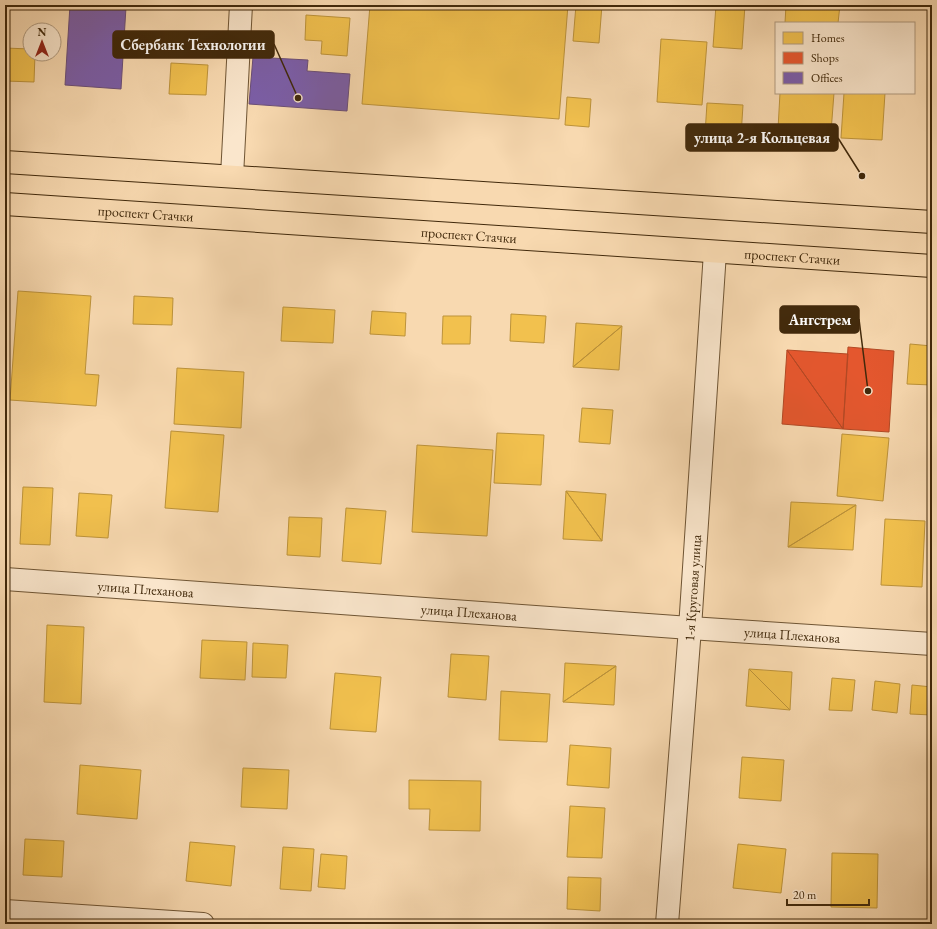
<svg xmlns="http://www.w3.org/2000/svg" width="937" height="929" viewBox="0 0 937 929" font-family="'EB Garamond',serif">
	<rect width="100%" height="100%" fill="#f8d9b0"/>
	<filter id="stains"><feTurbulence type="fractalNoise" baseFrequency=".005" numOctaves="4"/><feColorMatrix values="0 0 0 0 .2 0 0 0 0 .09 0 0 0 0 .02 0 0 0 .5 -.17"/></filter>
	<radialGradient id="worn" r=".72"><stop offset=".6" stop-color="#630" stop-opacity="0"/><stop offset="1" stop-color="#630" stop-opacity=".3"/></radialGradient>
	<path fill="#f2c14e" stroke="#bd933a" d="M370 5H568L559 119 362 104Z
		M576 5H602L599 43 573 41Z
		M716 5H745L742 49 713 47Z
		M786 5H840L838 23H785Z
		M306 15 350 18 347 56 321 54 322 41 305 40Z
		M661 39 707 42 702 105 657 102Z
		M5 48 30 49V54H35L34 82 5 81Z
		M171 63 208 65 206 95 169 94Z
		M780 93H834L831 132 778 129Z
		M844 93H885L882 140 841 138Z
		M567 97 591 99 589 127 565 125Z
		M707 103 743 105 741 136 705 134Z
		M5 288H7L6 325H5Z
		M18 291 91 296 85 374 99 375 96 406 10 400Z
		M134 296 173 298 172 325 133 324Z
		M283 307 335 310 333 343 281 341Z
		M372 311 406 313 405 336 370 334Z
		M511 314 546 316 544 343 510 341Z
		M443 316H471L470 344H442Z
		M576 323 622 326 573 367Z
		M622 326 619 370 573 367Z
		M910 344 932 346V385L907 384Z
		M177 368 244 372 241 428 174 424Z
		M582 408 613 410 610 444 579 442Z
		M171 431 224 435 218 512 165 508Z
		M497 433 544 435 541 485 494 483Z
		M842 434 889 438 883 501 837 496Z
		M417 445 493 450 487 536 412 532Z
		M23 487 53 488 50 545 20 544Z
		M566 491 606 494 602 541Z
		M566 491 602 541 563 539Z
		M79 493 112 495 108 538 76 536Z
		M791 502 856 505 788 547Z
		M856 505 853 550 788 547Z
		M346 508 386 511 381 564 342 561Z
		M289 517 322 518 320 557 287 555Z
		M885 519 925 521 922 587 881 585Z
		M47 625 84 627 81 704 44 702Z
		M202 640 247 642 245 680 200 678Z
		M253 643 288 645 286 678 252 677Z
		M451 654 489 656 486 700 448 697Z
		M565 663 616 666 563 702Z
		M616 666 614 705 563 702Z
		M749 669 790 710 746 706Z
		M749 669 792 672 790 710Z
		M335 673 381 677 376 732 330 729Z
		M832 678 855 680 852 711 829 710Z
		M875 681 900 684 897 713 872 710Z
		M912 685 932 687V715L910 714Z
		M501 691 550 694 547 742 499 740Z
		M570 745 611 748 609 788 567 785Z
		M742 757 784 760 781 801 739 798Z
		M80 765 141 770 137 819 77 814Z
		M243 768 289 770 287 809 241 807Z
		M409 780 481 781 480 831 429 830 430 809H409Z
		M570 806 605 808 602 858 567 857Z
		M25 839 64 841 62 877 23 875Z
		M190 842 235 846 231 886 186 881Z
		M738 844 786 849 781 893 733 888Z
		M283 847 314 849 311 891 280 889Z
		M832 853 878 854 877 908 831 907Z
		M321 854 347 856 345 889 318 887Z
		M568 877 601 878 600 911 567 909Z"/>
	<path fill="#e4572e" stroke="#b34924" d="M848 347 894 351 889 432 843 429Z
		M787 350 848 354 843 429Z
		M787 350 843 429 782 424Z"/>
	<path fill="#7b5ea7" stroke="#6a4e78" d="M70 5H121V6L126 7 121 89 65 85Z
		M253 57 308 60 307 71 350 74 347 111 249 104Z"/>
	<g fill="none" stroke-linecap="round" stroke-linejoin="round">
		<g stroke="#6f5534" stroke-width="24">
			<g id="street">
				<path d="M232 176 241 5"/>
				<path id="s1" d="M5 579 690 628 932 644"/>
				<path d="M5 911 203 924"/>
				<path id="s2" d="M667 924 690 628 715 252"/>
			</g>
		</g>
		<g stroke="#41290b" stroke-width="24">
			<g id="primary">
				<path d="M5 162 932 222"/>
				<path id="s3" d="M5 204 932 266"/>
			</g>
		</g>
		<use href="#street" stroke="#fae6cc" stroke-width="22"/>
		<use href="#primary" stroke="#f8d9b0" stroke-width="22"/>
	</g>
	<g text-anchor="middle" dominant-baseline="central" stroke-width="4" stroke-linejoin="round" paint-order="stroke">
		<g font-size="14" fill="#41290b" stroke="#fae6cc">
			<text stroke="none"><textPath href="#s3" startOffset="141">проспект Стачки</textPath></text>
			<text stroke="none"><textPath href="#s3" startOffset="465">проспект Стачки</textPath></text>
			<text stroke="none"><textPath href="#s3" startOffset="789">проспект Стачки</textPath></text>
			<text stroke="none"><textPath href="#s2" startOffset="337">1-я Круговая улица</textPath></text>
			<text stroke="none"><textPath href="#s1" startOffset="141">улица Плеханова</textPath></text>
			<text stroke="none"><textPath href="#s1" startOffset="465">улица Плеханова</textPath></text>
			<text stroke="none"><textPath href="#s1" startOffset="789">улица Плеханова</textPath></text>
		</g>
	</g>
	<path fill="none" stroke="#41290b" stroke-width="1.5" d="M298 98L274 44M862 176L838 138M868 391L859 319"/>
	<g fill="#41290b" stroke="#fae6cc" stroke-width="1.5">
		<circle cx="298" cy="98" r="4"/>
		<circle cx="862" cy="176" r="4"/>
		<circle cx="868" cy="391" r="4"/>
	</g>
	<g fill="#41290b" stroke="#41290b" stroke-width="1.5">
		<rect x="113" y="31" width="161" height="27" rx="4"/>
		<rect x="686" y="124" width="152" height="27" rx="4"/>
		<rect x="780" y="306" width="79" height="27" rx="4"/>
	</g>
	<g font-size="15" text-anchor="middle" font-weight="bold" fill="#fff">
		<text x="193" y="50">Сбербанк Технологии</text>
		<text x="762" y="143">улица 2-я Кольцевая</text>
		<text x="820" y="325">Ангстрем</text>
	</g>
	<rect width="937" height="929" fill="none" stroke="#f8d9b0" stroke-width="20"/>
	<rect x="6" y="6" width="925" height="917" fill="none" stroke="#41290b" stroke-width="2"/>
	<rect x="10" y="10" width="917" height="909" fill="none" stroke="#41290b"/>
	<rect x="775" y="22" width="140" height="72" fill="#fae6cc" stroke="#b09a7f"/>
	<rect x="783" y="32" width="20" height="12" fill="#f2c14e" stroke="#b09a7f"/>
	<text x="811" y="42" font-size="12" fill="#41290b">Homes</text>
	<rect x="783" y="52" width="20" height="12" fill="#e4572e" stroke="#b09a7f"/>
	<text x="811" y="62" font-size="12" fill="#41290b">Shops</text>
	<rect x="783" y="72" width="20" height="12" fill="#7b5ea7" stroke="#b09a7f"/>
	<text x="811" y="82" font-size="12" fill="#41290b">Offices</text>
	<g transform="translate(42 42)"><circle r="19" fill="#fae6cc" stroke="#b09a7f"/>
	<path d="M0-3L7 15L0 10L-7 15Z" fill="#8f2418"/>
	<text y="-6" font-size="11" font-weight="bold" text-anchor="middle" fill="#41290b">N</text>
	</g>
	<path d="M787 899v6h82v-6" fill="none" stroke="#41290b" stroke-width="2"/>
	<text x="793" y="899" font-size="12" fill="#41290b" stroke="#fae6cc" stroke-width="3" paint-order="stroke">20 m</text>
	<rect width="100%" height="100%" filter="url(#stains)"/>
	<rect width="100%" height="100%" fill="url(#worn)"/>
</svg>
